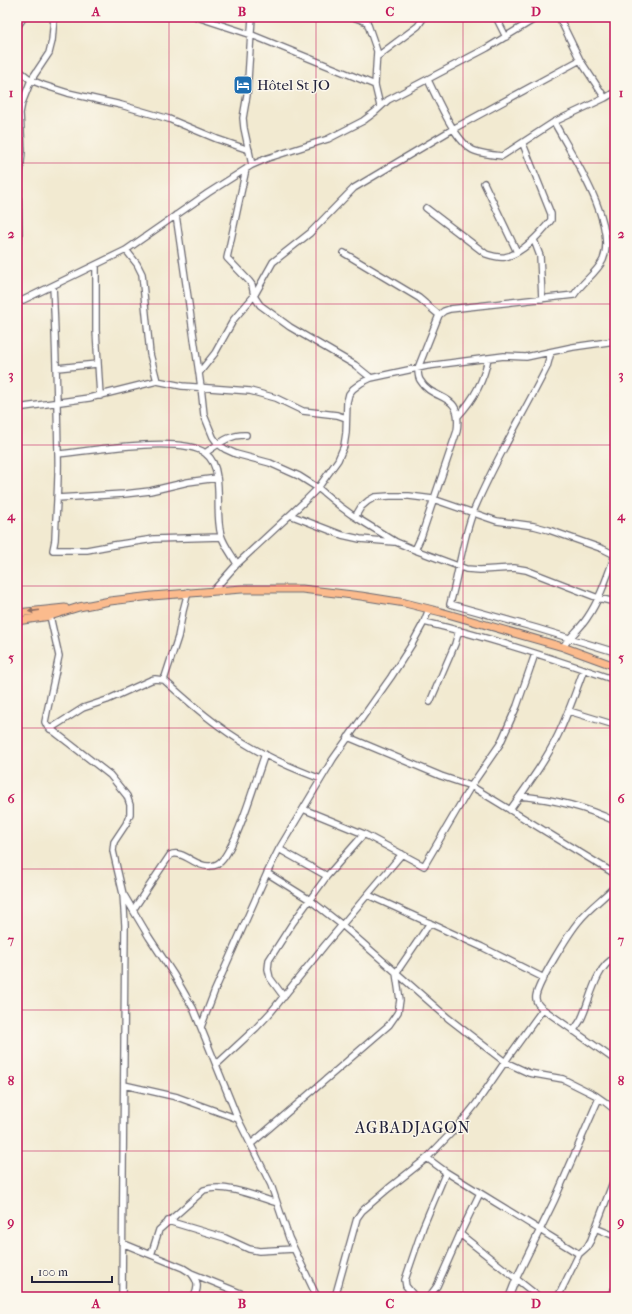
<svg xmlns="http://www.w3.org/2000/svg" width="632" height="1314" viewBox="0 0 632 1314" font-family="'IM FELL French Canon',serif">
	<rect width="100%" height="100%" fill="#fbf7ec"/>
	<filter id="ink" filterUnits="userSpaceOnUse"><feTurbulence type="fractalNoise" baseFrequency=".025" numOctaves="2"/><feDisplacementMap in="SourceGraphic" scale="8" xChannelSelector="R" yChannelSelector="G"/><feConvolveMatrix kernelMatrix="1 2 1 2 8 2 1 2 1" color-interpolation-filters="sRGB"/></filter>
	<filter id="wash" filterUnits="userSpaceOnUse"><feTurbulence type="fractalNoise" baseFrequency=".012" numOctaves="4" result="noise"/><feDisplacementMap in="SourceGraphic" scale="16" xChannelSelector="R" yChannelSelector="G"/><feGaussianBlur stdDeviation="0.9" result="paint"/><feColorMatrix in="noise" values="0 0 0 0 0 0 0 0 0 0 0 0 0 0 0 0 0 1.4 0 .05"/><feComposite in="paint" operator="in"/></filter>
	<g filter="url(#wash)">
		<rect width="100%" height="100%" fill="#f2ead1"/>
	</g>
	<g filter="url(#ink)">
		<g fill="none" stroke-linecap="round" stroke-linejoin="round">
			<g stroke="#6b6870" stroke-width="8">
				<path id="minor" d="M197 17 252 35 375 85
					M353 17 367 22
					M367 17V22L377 51 375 85 380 106
					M496 17 506 37
					M559 17 580 60 605 98
					M17 27 24 17
					M378 56 418 26 424 17
					M17 69 31 80 43 85 68 93 121 105 169 119 217 139 249 150
					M428 80C437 98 456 144 475 151 483 154 493 155 502 156L554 122 605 98 615 92
					M252 165 244 128 243 118 247 95 252 17
					M246 169 227 258 249 281 252 285 254 296 260 305 290 327 355 365 371 378
					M484 183 517 252
					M426 208 486 254C492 256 498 258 505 257 522 254 541 233 551 220V214L523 144
					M176 215 201 387 204 415 213 437 218 444 225 449 236 454 270 463 299 476 318 488 341 507 352 515 396 542 415 550 466 569 480 570 514 568 526 570 598 598 615 602
					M534 240 540 256 542 299
					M17 244 19 236 18 194 22 151 20 113 22 103 31 80 49 53 52 41 54 17
					M126 250 137 264 142 274 150 354 157 381
					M344 253 419 298 439 315
					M96 265V330L100 396
					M53 286C56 342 57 398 58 454 59 482 56 511 55 540L53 550H87L114 545 154 539 221 537
					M17 303 126 250 208 193 252 165 268 158 328 139 363 121 375 112 388 100 487 48 538 17
					M551 352 547 367C523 415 495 460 474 510 462 540 459 573 450 604L536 628 615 652
					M57 368 97 364
					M199 373 215 353 234 319 254 296 273 262 310 233 354 188 453 129 580 60
					M17 408 89 398 157 381 182 386 250 391 276 398 303 411 337 415 346 418
					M458 416C474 399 484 381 488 358
					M205 453C219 444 229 434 246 435
					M58 454C90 451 181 435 205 453 213 459 216 468 217 477 220 496 216 516 221 535 224 545 232 555 237 564
					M57 498 124 494 150 491 188 482 217 478
					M290 515 342 535 360 539 394 542
					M355 517 361 507 368 501 375 497 390 496H409L433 499 497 521 534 526 549 530 603 549 615 555
					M415 550 421 537 457 431C463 390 433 403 420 380 418 377 418 372 418 368L439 315 444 311 450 309 574 295C582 282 596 274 603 260 618 224 572 155 554 122
					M213 591 237 564 305 501 318 488 338 460 344 446 346 433 347 402 349 394 353 389 361 383 371 378 427 366 504 356 526 357 573 347 615 341
					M50 616 59 656 47 712 45 722 47 726 110 775 127 796 130 805V814L126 824 114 842 113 851 123 894 125 925 122 1297
					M424 622 429 609
					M563 647C570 636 580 629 587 618 600 599 607 577 615 555
					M610 678 615 669
					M164 680 178 637 183 611 188 592
					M430 702 455 644 459 630
					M569 711 615 725
					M50 729 83 708 107 700 151 680 155 679 164 680C192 705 219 729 251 747 273 760 297 770 321 779
					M348 737 441 776 471 786 615 874
					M520 796C553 799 585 807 615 821
					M303 809 364 834 424 866 471 786 500 744 517 706 535 654
					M510 810C527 786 545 762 558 735 568 714 576 691 584 669
					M279 849 327 876
					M267 873 310 900 342 925 448 1018 505 1062 529 1073 563 1079 595 1095 605 1102 615 1110
					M615 886C604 898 589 908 579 921 569 933 538 983 536 996 535 1002 539 1006 543 1009L615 1060
					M124 895 149 937 174 975 193 1008 238 1119 271 1185 289 1238 317 1297
					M368 895 482 947 544 978
					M133 910 170 855C183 849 196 868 210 866 215 866 220 863 223 859 228 853 231 845 235 838 247 811 255 782 265 754
					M284 997 270 978 268 969 269 960 292 924 327 876 364 834
					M201 1027 215 990 267 873 279 849 333 759 391 677 412 644 424 622C489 637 552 658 615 680
					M573 1031C577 1026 581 1021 583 1015 590 999 597 965 615 958
					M216 1065 256 1028 271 1012 325 945 402 854
					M124 1085 177 1097 238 1119
					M251 1144 389 1025 398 1012 400 1000 396 973 430 923
					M427 1158 446 1172 480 1193 460 1234 437 1286 429 1297
					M480 1193 579 1254
					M168 1221 225 1238 249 1249 259 1251 294 1249
					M595 1228 615 1236
					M460 1234 539 1297
					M122 1243 183 1268 191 1273 250 1297
					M151 1255 159 1230 204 1190C225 1183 255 1196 277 1203
					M191 1273C198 1281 199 1287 194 1297
					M335 1297 357 1218 362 1211 389 1188 427 1158 460 1124 476 1104 509 1056 543 1009
					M415 1297 406 1286 405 1280 423 1227 446 1172
					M509 1297 516 1279 555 1199 599 1098
					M558 1297 579 1254 587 1247 591 1240 615 1177
					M608 1297 615 1289"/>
			</g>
			<g stroke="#6b6870" stroke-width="9">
				<path id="major" d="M17 613 65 608
					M17 621 50 616 79 607 110 601 152 596 242 589H302L361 596 405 603 441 612 563 647 615 666"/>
			</g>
			<use href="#minor" stroke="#fff" stroke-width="5.5"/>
			<use href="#major" stroke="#fbbb8d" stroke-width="7"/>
		</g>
		<defs><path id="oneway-solid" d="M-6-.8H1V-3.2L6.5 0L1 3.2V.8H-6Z"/></defs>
		<use fill="#8e6e64" href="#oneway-solid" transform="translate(34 611) rotate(173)"/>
	</g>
	<path fill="none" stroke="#c2185b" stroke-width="1" stroke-opacity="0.55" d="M169 17V1297M316 17V1297M463 17V1297M17 163H615M17 304H615M17 445H615M17 586H615M17 728H615M17 869H615M17 1010H615M17 1151H615"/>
	<defs>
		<g id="hotel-square" transform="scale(1)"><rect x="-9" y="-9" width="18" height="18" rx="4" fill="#1f6fb2" stroke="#fbf7ec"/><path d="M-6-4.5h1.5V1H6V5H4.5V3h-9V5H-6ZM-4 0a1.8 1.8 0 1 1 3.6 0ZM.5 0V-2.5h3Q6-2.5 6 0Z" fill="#fff"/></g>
	</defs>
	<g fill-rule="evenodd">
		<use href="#hotel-square" x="243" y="85"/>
	</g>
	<g text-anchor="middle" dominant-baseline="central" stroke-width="3" stroke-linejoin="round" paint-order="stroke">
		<g font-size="15" fill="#22223b" stroke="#fbf7ec" text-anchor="start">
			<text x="257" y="85">Hôtel St JO</text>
		</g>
		<g font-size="16" letter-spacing="1" fill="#22223b" stroke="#fbf7ec">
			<text x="413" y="1127">AGBADJAGON</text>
		</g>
	</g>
	<rect width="632" height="1314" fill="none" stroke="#fbf7ec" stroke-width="44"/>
	<path d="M32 1276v6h80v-6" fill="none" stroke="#22223b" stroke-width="2"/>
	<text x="38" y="1276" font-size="12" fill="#22223b" stroke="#fbf7ec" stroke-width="3" paint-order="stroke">100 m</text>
	<rect x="22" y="22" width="588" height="1270" fill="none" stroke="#c2185b" stroke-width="1.5"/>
	<g font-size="13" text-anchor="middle" font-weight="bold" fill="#c2185b">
		<text x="96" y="16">A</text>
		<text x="242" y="16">B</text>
		<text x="390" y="16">C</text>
		<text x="536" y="16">D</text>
		<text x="11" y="97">1</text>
		<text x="621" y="97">1</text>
		<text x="11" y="238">2</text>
		<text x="621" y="238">2</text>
		<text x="11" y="379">3</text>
		<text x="621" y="379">3</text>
		<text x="11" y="520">4</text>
		<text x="621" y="520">4</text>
		<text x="11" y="662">5</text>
		<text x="621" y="662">5</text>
		<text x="11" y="803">6</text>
		<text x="621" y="803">6</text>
		<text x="11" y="944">7</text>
		<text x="621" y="944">7</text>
		<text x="11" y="1085">8</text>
		<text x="621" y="1085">8</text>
		<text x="11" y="1226">9</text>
		<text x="621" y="1226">9</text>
		<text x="96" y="1308">A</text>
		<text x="242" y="1308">B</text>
		<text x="390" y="1308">C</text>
		<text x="536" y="1308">D</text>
	</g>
</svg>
